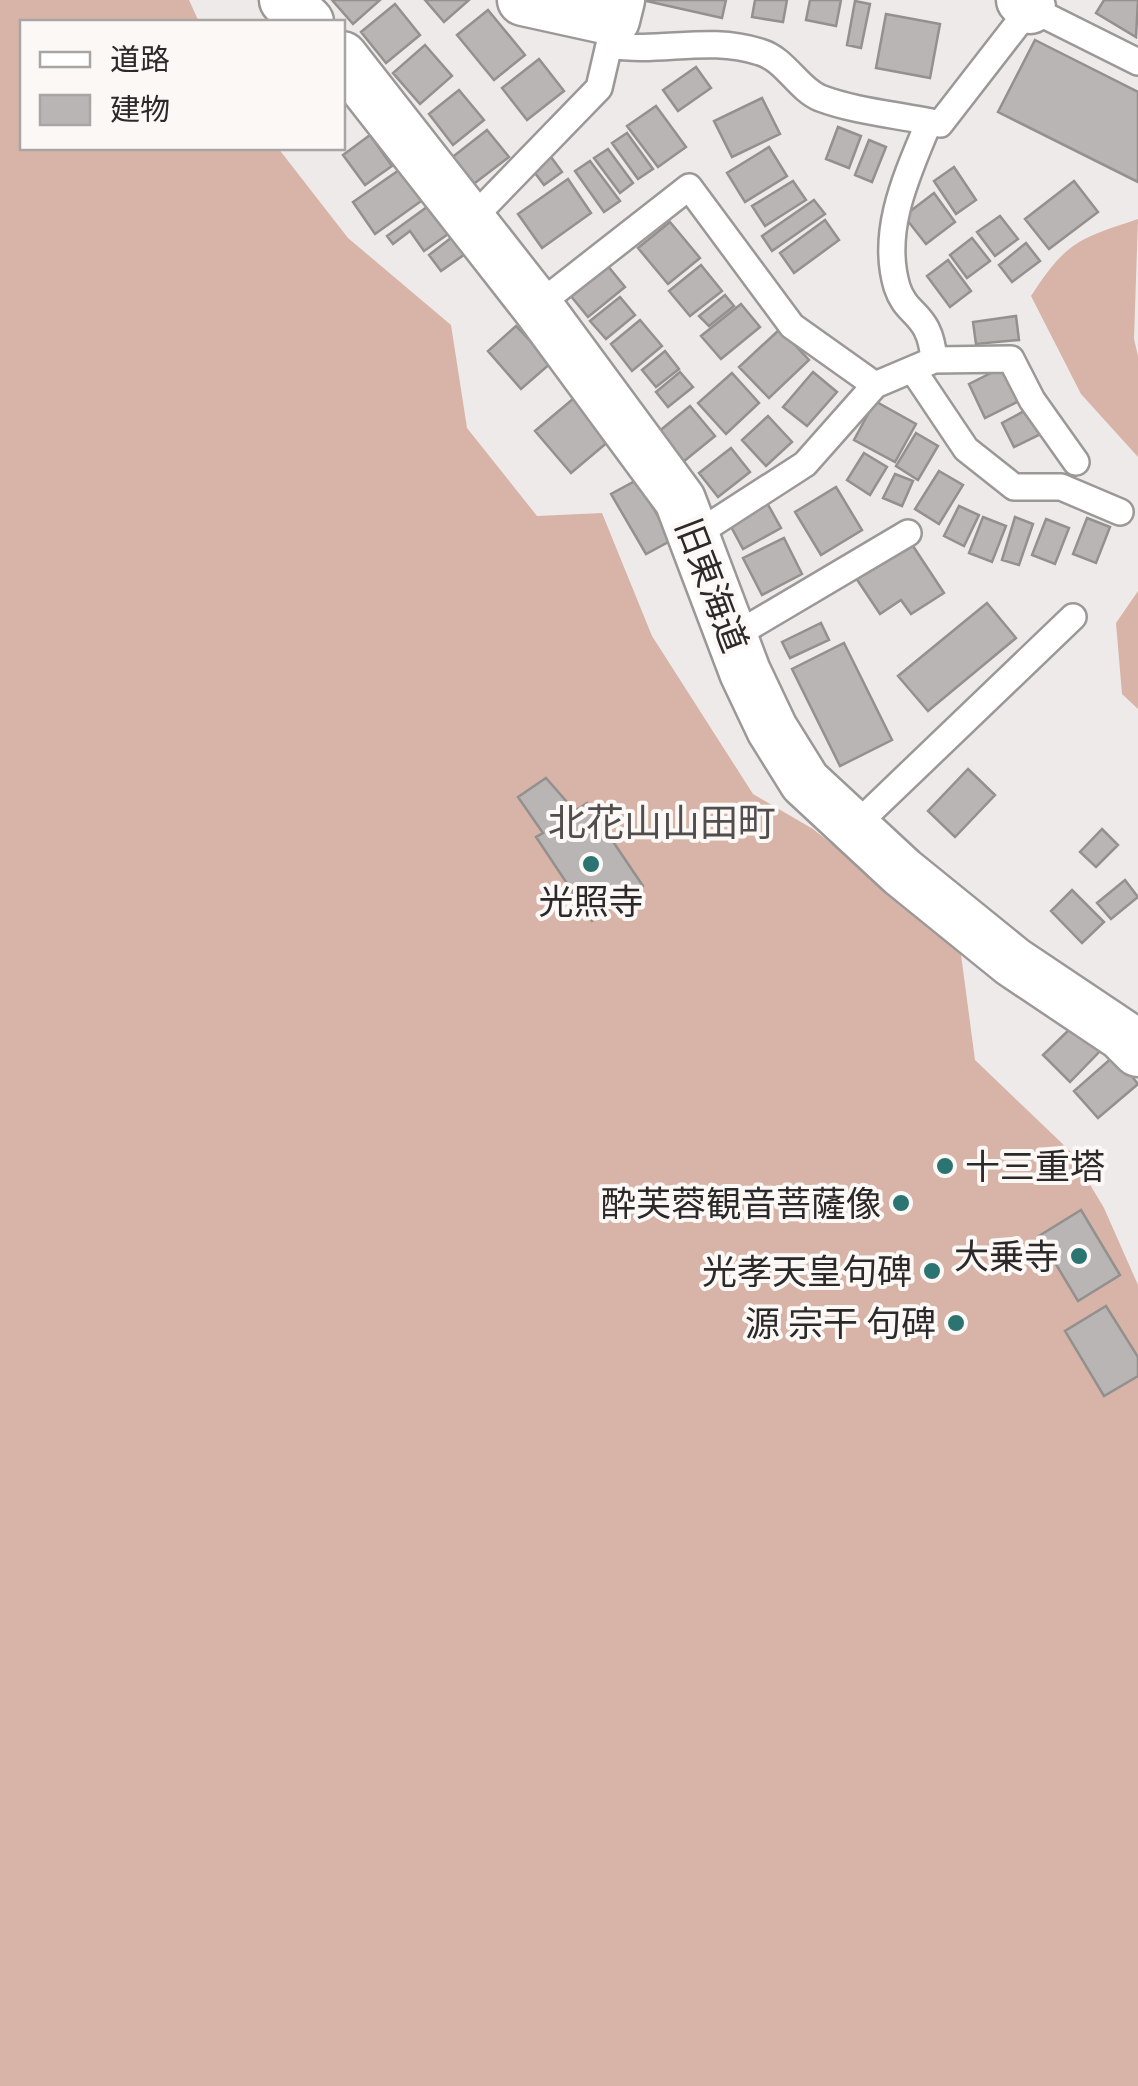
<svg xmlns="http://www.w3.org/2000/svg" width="1138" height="2086" viewBox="0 0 1138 2086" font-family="'Archivo Narrow','Noto Sans JP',sans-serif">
	<rect width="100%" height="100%" fill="#eeeae9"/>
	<path fill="#d7b4a7" d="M0 0H189L199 22H22V148H278L348 238 451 325 467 428 537 516 602 513 652 636 753 794 813 829 960 947 975 1060 1070 1151 1104 1208 1138 1285V2086H0Z
		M1138 219 1134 339 1138 356V457L1081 394 1031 296C1066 242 1078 239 1138 219Z
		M1138 591V709L1122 694 1116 623Z"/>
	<path fill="#b9b5b4" stroke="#93908e" stroke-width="2.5" d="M332 0H380L353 24Z
		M425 0H469L444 22Z
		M642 0H726L722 18Z
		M755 0H787L783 22 752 17Z
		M810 0H841L836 26 806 20Z
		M1104 0H1138L1136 37 1096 13Z
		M855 1 870 4 861 48 847 45Z
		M395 4 420 35 386 63 361 32Z
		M488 10 525 55 494 80 457 35Z
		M886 14 940 24 930 78 876 68Z
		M1035 40 1138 92V182L998 112Z
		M425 45 452 76 420 104 393 73Z
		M539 59 564 91 527 120 502 88Z
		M696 67 711 88 678 111 663 90Z
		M459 90 484 120 453 145 429 114Z
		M762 98 780 134 732 157 714 121Z
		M656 106 686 147 658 167 627 126Z
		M838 127 861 136 849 168 826 159Z
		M487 130 509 157 471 186 450 159Z
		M627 133 653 169 638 179 612 143Z
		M370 135 392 166 365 185 343 155Z
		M869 140 886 147 872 182 855 175Z
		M769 147 787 176 745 202 727 173Z
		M608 149 633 183 620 193 594 158Z
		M551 157 562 172 544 185 532 169Z
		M590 161 620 201 604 212 575 171Z
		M954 167 976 200 956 214 934 181Z
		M402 168 424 199 375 234 353 202Z
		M568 179 591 213 542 248 518 214Z
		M793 181 806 200 765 226 752 206Z
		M1074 181 1098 212 1049 249 1025 219Z
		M934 193 955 222 926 244 904 216Z
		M814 200 825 214 772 251 762 236Z
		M431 204 451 232 424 251 410 231 393 244 387 236Z
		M1000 216 1018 239 995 256 977 232Z
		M825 220 839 240 794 273 780 253Z
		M670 222 700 258 668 284 638 248Z
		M456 234 468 252 441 271 429 255Z
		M972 238 990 261 967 278 950 255Z
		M1026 243 1040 261 1012 282 999 265Z
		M948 260 971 291 950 307 927 276Z
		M607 265 625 287 588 317 570 295Z
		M701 265 722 291 690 316 669 291Z
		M725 295 734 306 709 326 699 316Z
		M620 297 635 315 606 339 590 321Z
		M741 304 760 327 721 359 701 336Z
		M1016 316 1019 340 976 344 973 322Z
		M640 320 662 346 632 371 611 344Z
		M516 326 551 363 521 389 488 351Z
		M780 329 809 360 769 398 739 367Z
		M665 351 679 369 656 387 642 370Z
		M1005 366 1021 400 985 418 969 384Z
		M680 372 693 387 668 407 656 392Z
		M813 372 837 392 807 426 783 407Z
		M732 373 759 403 726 434 698 403Z
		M580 393 616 435 571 473 535 431Z
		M875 401 916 424 895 462 854 440Z
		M690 406 715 436 683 462 657 433Z
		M1028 409 1041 434 1014 447 1002 423Z
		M768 416 792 442 766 466 742 440Z
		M916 433 938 446 918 480 896 466Z
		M731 448 750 472 718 497 699 473Z
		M864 453 887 467 870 495 847 480Z
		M939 471 963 485 939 524 915 509Z
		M895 474 913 481 902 506 883 498Z
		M637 480 672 540 646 554 611 494Z
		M836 487 862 530 821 555 795 512Z
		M766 501 781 528 743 549 728 521Z
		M959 506 979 515 964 546 944 536Z
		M983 517 1006 526 992 562 969 553Z
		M1015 517 1033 524 1019 565 1002 560Z
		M1087 518 1110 527 1096 563 1073 554Z
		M1046 519 1069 528 1055 564 1032 555Z
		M784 538 802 574 762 595 743 558Z
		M911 543 944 593 911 614 901 600 880 614 856 578Z
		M987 603 1016 638 928 711 898 676Z
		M821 623 829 640 790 658 782 642Z
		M844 643 892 740 840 766 792 669Z
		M968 769 995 795 955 837 928 811Z
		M546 778 575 811 587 803 643 886 592 921 536 837 543 833 518 797Z
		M1102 829 1118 845 1096 867 1080 852Z
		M1125 880 1138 897 1111 919 1097 903Z
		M1072 890 1104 922 1082 943 1051 911Z
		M1076 1023 1102 1049 1070 1082 1043 1055Z
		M1115 1055 1138 1084 1098 1118 1074 1091Z
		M1081 1210 1120 1275 1078 1301 1039 1236Z
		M1106 1306 1138 1357V1376L1104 1396 1065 1331Z"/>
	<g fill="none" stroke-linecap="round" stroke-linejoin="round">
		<g stroke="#9b9897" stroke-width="30">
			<path id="service" d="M614 20 609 45C661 54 707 35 760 52 785 59 798 89 820 98 857 112 901 115 940 124L1030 8 1138 62
				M469 222 599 88 609 45
				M537 306 689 187 792 326 875 385
				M934 360 1011 359 1032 400 1076 462
				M913 370 966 449 1014 487H1061L1120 512
				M695 535 805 464 875 385 934 360C930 311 907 318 897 287 880 230 908 173 929 122
				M734 636 908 533
				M854 827 1073 617"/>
		</g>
		<g stroke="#9b9897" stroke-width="55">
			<path id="minor" d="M285 0 308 22
				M523 0 614 20 619 0
				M1022 0 1030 8
				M342 57 537 306 680 500 745 672 772 729 805 782 902 872 1013 962 1122 1035 1138 1051"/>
		</g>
		<use href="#service" stroke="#fff" stroke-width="25"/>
		<use href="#minor" stroke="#fff" stroke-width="50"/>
	</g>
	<g fill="#2b7471" stroke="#fbf8f6" stroke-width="4">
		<circle cx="591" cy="864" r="10"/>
		<circle cx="945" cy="1166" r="10"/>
		<circle cx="901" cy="1203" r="10"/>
		<circle cx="1079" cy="1256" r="10"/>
		<circle cx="932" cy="1271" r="10"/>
		<circle cx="956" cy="1323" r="10"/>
	</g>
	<g text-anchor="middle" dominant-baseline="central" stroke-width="8" stroke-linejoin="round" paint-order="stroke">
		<g font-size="35" fill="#2b2929" stroke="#fbf8f6">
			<text transform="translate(712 585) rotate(69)">旧東海道</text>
		</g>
		<g font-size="35" fill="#2b2929" stroke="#fbf8f6" text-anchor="end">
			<text x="591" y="901" text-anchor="middle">光照寺</text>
			<text x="965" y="1166" text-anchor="start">十三重塔</text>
			<text x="881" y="1203">酔芙蓉観音菩薩像</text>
			<text x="1059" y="1256">大乗寺</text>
			<text x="912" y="1271">光孝天皇句碑</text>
			<text x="936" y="1323">源 宗干 句碑</text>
		</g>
		<g font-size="38" fill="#504d4c" stroke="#fbf8f6">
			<text x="662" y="822">北花山山田町</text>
		</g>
	</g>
	<rect x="20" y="20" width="325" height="130" fill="#fbf8f6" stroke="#a8a5a4" stroke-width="2.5"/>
	<rect x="40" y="52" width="50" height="15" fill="#ffffff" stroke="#a8a5a4" stroke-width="2.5"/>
	<text x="110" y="70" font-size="30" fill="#2b2929">道路</text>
	<rect x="40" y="95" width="50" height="30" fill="#b9b5b4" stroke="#a8a5a4" stroke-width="2.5"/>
	<text x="110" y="120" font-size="30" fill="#2b2929">建物</text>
</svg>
